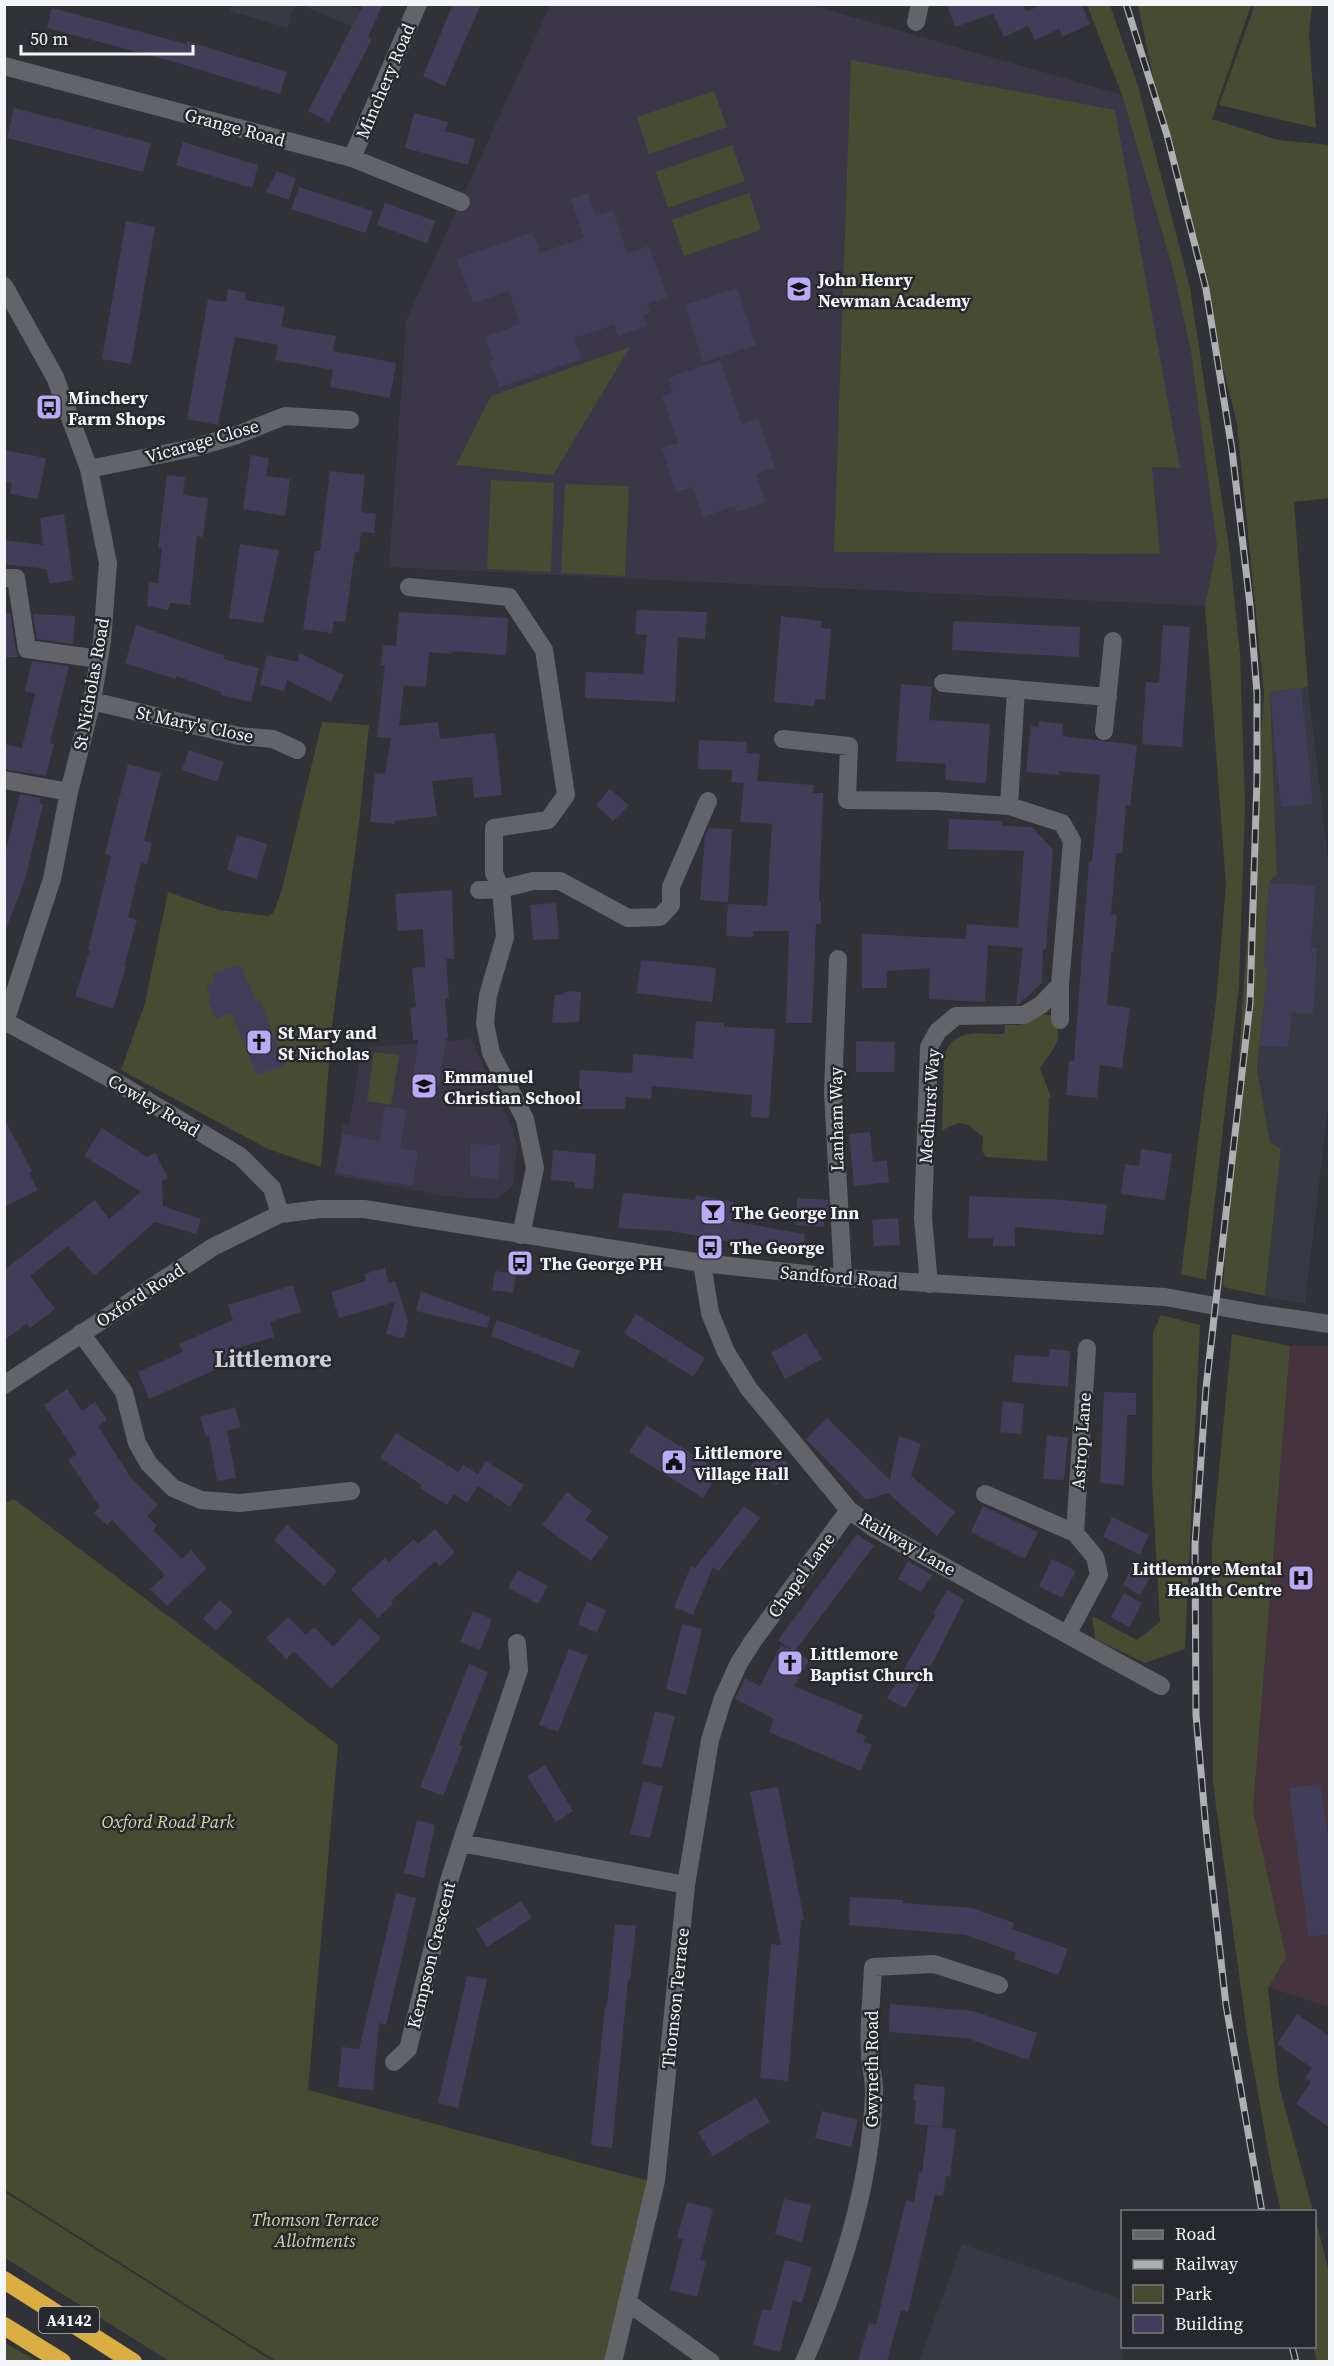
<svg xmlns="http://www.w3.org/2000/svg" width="1334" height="2366" viewBox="0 0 1334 2366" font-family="'Source Serif 4',serif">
	<rect width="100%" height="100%" fill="#303237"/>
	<path fill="#373a45" d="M232 5V4L300 5 293 9 288 28 230 11Z
		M301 5H347L374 16 368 33Z
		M1308 687 1330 876V1090L1305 1304 1265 1296 1281 1149 1270 1142 1257 1069 1267 968 1264 967 1269 883 1272 877 1277 875 1270 692Z
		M962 2244 1122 2299 1123 2361H919Z"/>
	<path fill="#3b3748" d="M550 5H811L1122 95 1173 270 1191 352 1217 546 1205 606 389 567 406 321Z
		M471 1039 513 1130 517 1148 513 1186 496 1199 465 1198 446 1196 334 1175 343 1124 349 1125 362 1048Z"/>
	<path fill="#45343e" d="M1290 1346H1329V2007L1268 1987 1285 1957 1253 1810Z"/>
	<path fill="#464b32" d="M1087 5H1110L1138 86 1190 288 1229 547 1240 654 1245 806 1239 986 1206 1280 1181 1274 1216 1002 1226 885 1205 606 1217 546 1191 352 1173 270 1122 95Z
		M1138 5H1251L1212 119 1278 140 1329 145V498L1294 502 1308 687 1270 692 1277 875 1272 878 1269 883 1264 967H1268L1257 1069 1270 1142 1281 1149 1265 1296 1223 1287 1264 693 1237 424 1161 115Z
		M1255 5H1312L1309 34 1316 128 1219 105Z
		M851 60 1115 110 1180 468 1152 467 1160 554 834 552Z
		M714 91 727 127 649 154 637 117Z
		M732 145 745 181 668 208 656 172Z
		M749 193 761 230 684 256 672 220Z
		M630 347 553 475 456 465 491 396Z
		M491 480 554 483 551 572 487 569Z
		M565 484 629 486 625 576 561 573Z
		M322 722 369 725 359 823 332 1025 321 1167 268 1149 121 1070 145 1003 168 892 219 910 269 916 274 912 282 889Z
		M1036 1014 1051 1015V1019C1068 1036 1051 1052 1040 1068L1051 1098H1049L1047 1161 986 1157 982 1151 983 1137 969 1125 959 1123 942 1130 944 1054C957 1027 978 1034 1004 1034L1005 1025H1020Z
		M374 1052 399 1055 391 1105 367 1101Z
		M1161 1315 1200 1325 1185 1649 1145 1663 1095 1639 1092 1616 1137 1640 1160 1622 1152 1481 1153 1332Z
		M1232 1334 1290 1346 1253 1810 1286 1957 1268 1988 1279 2086 1313 2211H1281L1272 2172 1247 2033 1213 1783 1212 1544Z
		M14 1499 338 1745 308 2090 649 2181 606 2362 276 2361 5 2190 4 1504Z
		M4 2192H5L272 2361H169L5 2258Z
		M1315 2217 1329 2272V2361H1317L1313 2347Z
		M4 2343H5L37 2361H5Z"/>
	<path fill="#423e5a" d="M364 4H383L368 37 372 39 329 122 308 111Z
		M453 4H481L445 86 423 76Z
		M1022 4 1026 12 1043 4H1081L1090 24 1062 37 1059 29 1035 40 1028 26 1004 37 993 14 955 27 947 5Z
		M52 8 186 44 187 41 287 72 280 94 171 61 47 28Z
		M14 108 151 143 143 172 7 138Z
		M414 113 448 122 445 131 475 139 468 165 405 148Z
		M183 142 258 165 252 188 176 165Z
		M277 171 296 178 289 200 266 192Z
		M299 187 373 211 366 233 291 209Z
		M588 193 596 216 613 210 627 253 649 246 667 297 647 304 650 313 643 315 647 326 618 336 614 325 574 338 581 359 499 387 490 361 493 360 485 337 520 324 509 291 473 303 457 259 533 232 540 253 584 238 571 199Z
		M385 203 435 221 427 243 377 225Z
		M126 221 155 227 131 364 102 359Z
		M737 288 756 345 703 362 685 305Z
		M228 289 246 293 245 300 285 307 281 327 336 336 333 351 396 363 390 398 330 387 333 370 275 360 278 345 235 337 218 425 187 419 208 299 226 302Z
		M720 360 742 424 758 419 775 468 756 474 765 502 737 512 735 506 703 517 693 487 676 492 662 448 678 443 662 396 673 392 668 378Z
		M4 450 46 458 38 499 10 494 12 483 4 481Z
		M251 455 269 458 266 476 290 479 285 516 243 509Z
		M330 471 365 475 361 512 376 514 374 533 361 532 359 552H355L345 622 334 621 332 633 303 629 315 551H320Z
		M167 475 185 477 183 495 208 498 203 537 197 536 190 605 170 603 168 610 147 606 149 582 158 583 162 548H158Z
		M64 514 73 580 49 584 47 569 4 564V540L43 545 40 518Z
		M240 544 279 550 263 623 229 618Z
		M637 610 707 612 705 639 678 637 675 702 585 698 586 672 643 674 647 635 635 634Z
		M399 612 508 618 506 655 452 651 451 654 429 652 426 687 404 685 399 726 438 722 440 739 495 733 502 795 474 798 472 777 432 781 437 816 394 821V824L370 822 375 773 385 774 391 738 377 737 385 665H381L383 645 396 646Z
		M4 613H10L16 651 19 657H4Z
		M33 614 75 616 73 644 37 639Z
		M781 616 822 621 821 628 831 629 825 700 815 699 814 706 774 702Z
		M953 621 1080 627 1079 657 952 650Z
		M136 625 225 656 223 659 259 668 251 702 221 695V692L176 676V679L125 663Z
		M1163 625 1190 627 1182 747 1142 744 1146 682 1159 683Z
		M299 653 344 675 331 702 287 680 284 691 260 685 267 655 298 662Z
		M32 661 69 666 50 743 54 744 46 776 4 769V744L22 748 35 694 25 691Z
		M901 684 932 687 929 720 990 724 986 783 945 780 946 764 896 761Z
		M1301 688 1313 804 1281 807 1270 692Z
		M1039 721 1063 724 1062 736 1137 745 1130 806 1126 805 1122 853H1116L1111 914 1117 915 1113 952H1111L1107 1005 1130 1008 1122 1068 1100 1065 1097 1098 1066 1095 1069 1061H1074L1089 862H1092L1100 775 1059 771V775L1026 772 1031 726 1038 727Z
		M699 740 747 742 746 753 760 754 757 781 814 785 813 793H823L819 901H821V924H816L812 1023H786L789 931H753V937L726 936 728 904 767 906 772 824 740 822 744 783 731 782 732 770 698 769Z
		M189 750 224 762 217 782 182 770Z
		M128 764 161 773 144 841 152 843 147 864 141 863 128 917 137 920 124 966 126 967 113 1009 75 996 90 950H88L111 856 105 854Z
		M610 789 629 805 613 821 596 805Z
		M20 794 41 798 39 803 43 804 25 880 6 929 4 859Z
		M949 819 1002 821V826L1032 827 1053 850 1046 949H1043L1042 983 1019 1004H1016L1023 948 988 945 985 1002 929 999 930 968 887 971V988H862V934L966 939 967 924 1018 928 1024 851 948 849Z
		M709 828 732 829 728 902 700 900 705 835Z
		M237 835 267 844 257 879 227 870Z
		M1269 883 1315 886 1311 948H1317L1313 1014 1292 1012 1288 1047 1260 1046 1268 967H1264Z
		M452 890 454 959H446L449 998 445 999 448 1038H446L439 1086 413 1082 418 1040H413L410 1008 416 1007 412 968 425 967 423 929 398 931 395 894Z
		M556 903 559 939 533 940 530 905Z
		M641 960 716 968 712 1002 637 993Z
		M240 964 256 1001 260 1000 285 1065 257 1075 231 1013 216 1019 208 1000 211 998 206 986 215 981 213 974Z
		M568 991 581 992 579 1022 552 1023 555 995H562Z
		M696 1021 724 1023V1027L775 1029 769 1118 751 1117 752 1095 652 1086 651 1099 626 1097 625 1109H578L580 1070 632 1073 633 1054 693 1059Z
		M856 1041 895 1042 894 1072H856Z
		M385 1106 406 1110 400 1148 418 1151 412 1186 336 1173 343 1134 379 1141Z
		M4 1118 32 1171 29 1173 38 1190 4 1207Z
		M102 1128 147 1157 155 1153 168 1178 162 1181 163 1206 201 1219 196 1234 155 1222 94 1276 68 1246 30 1276 55 1309 30 1328 27 1324 4 1340V1270L95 1200 109 1219 141 1192 84 1156Z
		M870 1132 873 1162 887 1160 889 1182 854 1186 849 1134Z
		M471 1144 500 1145 498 1179 470 1176Z
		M1141 1149 1172 1154 1165 1200 1121 1194 1125 1164 1139 1166Z
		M553 1150 596 1154 593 1189 575 1188V1182L551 1180Z
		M623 1193 695 1200 696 1195 734 1202 731 1221 805 1234 802 1255 670 1231 618 1228Z
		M969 1196 1064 1200 1107 1205 1103 1235 1015 1227V1246H993V1238H968Z
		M797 1198 828 1200 829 1220H824V1227L796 1225Z
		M898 1218 900 1245 874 1246 872 1220Z
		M385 1268 389 1283 395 1281 408 1321 404 1338 386 1334 395 1302 339 1318 331 1292 366 1281 364 1274Z
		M495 1271 516 1274 513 1293 492 1290Z
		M293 1285 301 1312 270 1322 274 1337 228 1351 233 1362 149 1399 138 1372 183 1352 179 1344 233 1320 228 1305Z
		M421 1291 490 1317 487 1328 416 1311Z
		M636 1314 705 1358 693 1377 624 1333Z
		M497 1320 580 1351 573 1368 491 1336Z
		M806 1333 822 1359 785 1379 771 1353Z
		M1050 1349 1070 1351 1068 1387 1012 1382 1015 1355 1049 1357Z
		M67 1389 82 1411 95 1402 107 1420 98 1426 131 1478 158 1505 147 1516 157 1526 153 1530 182 1559 191 1550 207 1568 167 1606 150 1589 165 1575 112 1520 107 1525 94 1513 100 1507 68 1460 77 1454 44 1405Z
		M1104 1392 1136 1393V1415H1127L1124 1485 1100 1483Z
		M1003 1401 1024 1404 1021 1434 1000 1432Z
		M235 1407 241 1427 227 1431 236 1478 217 1481 209 1436 206 1437 200 1417Z
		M827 1418 890 1480 899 1436 921 1444 911 1476 955 1512 937 1536 888 1493 866 1500 806 1439Z
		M646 1425 720 1471 703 1498 629 1452Z
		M396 1433 458 1472 463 1465 478 1474 486 1461 524 1485 510 1507 478 1486 467 1503 454 1494 447 1505 420 1488 422 1485 380 1458Z
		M1047 1435 1068 1438 1064 1480 1043 1479Z
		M765 1447 791 1466 777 1485 751 1466Z
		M567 1492 592 1511 585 1520 609 1537 591 1561 542 1525Z
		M744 1506 760 1518 719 1571 713 1567 693 1615 674 1607 691 1566 695 1568Z
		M983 1506 1038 1532 1025 1559 971 1532Z
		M1112 1517 1149 1535 1140 1555 1103 1537Z
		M287 1525 337 1571 324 1586 274 1540Z
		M435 1529 455 1552 440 1566 435 1561 391 1601 393 1604 378 1618 351 1589 385 1558 389 1562 414 1539 418 1544Z
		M857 1534 874 1546 794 1652 809 1660 794 1686 863 1715 856 1732 866 1736 863 1742 872 1745 861 1771 769 1732 774 1719 735 1699 745 1678 760 1686 781 1645 794 1652 778 1640Z
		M1052 1559 1076 1571 1062 1598 1039 1586Z
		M908 1561 932 1575 921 1592 898 1579Z
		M1135 1561 1153 1572 1140 1595 1123 1585Z
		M518 1570 548 1586 538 1604 508 1588Z
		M947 1590 964 1600 934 1660 905 1708 887 1698 936 1614 934 1613Z
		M1124 1593 1142 1603 1129 1627 1111 1617Z
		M220 1600 233 1612 216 1631 203 1619Z
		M587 1602 606 1610 597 1633 578 1624Z
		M473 1611 492 1619 480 1650 460 1642Z
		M288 1617 306 1635 314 1627 333 1647 360 1618 381 1638 331 1689 294 1651 286 1659 266 1638Z
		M682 1624 702 1629 686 1695 666 1689Z
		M569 1649 588 1656 558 1732 539 1725Z
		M469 1664 488 1672 459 1745 463 1746 443 1796 420 1787Z
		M655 1711 675 1716 662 1768 642 1764Z
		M545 1765 573 1811 556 1822 527 1776Z
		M643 1782 663 1786 650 1838 630 1834Z
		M1320 1784 1329 1843V1934L1309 1937 1289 1788Z
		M778 1787 804 1920H801L788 2081 760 2078 771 1944 781 1945 750 1792Z
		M417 1820 435 1825 424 1878 404 1873Z
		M396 1893 416 1898 386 2025 379 2023 373 2090 338 2087 342 2047 359 2049Z
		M850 1897 903 1900V1903L972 1908 1014 1923 1012 1929 1068 1949 1058 1975 1014 1959 1016 1953 966 1935 849 1925Z
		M521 1901 532 1918 487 1947 476 1929Z
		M615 1924 636 1926 630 1979H628L612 2148 591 2145 605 2007H607Z
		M467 1976 487 1979 458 2108 438 2103Z
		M890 2004 973 2011 1037 2033 1028 2060 967 2038 889 2032Z
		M1297 2014 1329 2036V2127L1296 2104 1311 2082 1305 2078 1312 2068 1277 2044Z
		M915 2084 945 2087 942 2127 914 2124 916 2101 913 2100Z
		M756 2098 770 2122 713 2156 698 2132Z
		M822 2111 858 2120 851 2147 815 2138Z
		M928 2126 956 2129 950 2177 946 2176 943 2196 935 2195 908 2312 901 2310 887 2361H858L869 2323 876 2325 906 2200 914 2202 919 2172 922 2173Z
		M784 2199 811 2205 802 2242 775 2234Z
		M687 2202 713 2209 700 2260 706 2261 697 2297 670 2290 683 2239 677 2238Z
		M785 2260 812 2267 802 2303 793 2300 780 2352 753 2345 762 2309 771 2311Z"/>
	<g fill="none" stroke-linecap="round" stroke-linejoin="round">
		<path stroke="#62646a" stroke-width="18" d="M916 22 920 4
			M4 66 352 158 461 202
			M352 158 418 4
			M4 286 55 377 89 469 108 563 102 641 92 701 69 792 52 879 5 1022
			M89 469 193 448 237 435 285 416 350 420
			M4 578H16L27 649 99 659
			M409 587 509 597 544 650 566 795 548 820 494 828V873L501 889 479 890
			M943 683 1108 697
			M92 701 239 736 273 739 297 750
			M1104 731 1113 641
			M783 739 849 746 847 800 936 801 1009 806 1062 823 1072 841 1060 985 1041 1005 1024 1015 956 1016 938 1031 929 1047 923 1218 929 1284
			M4 780 69 792
			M1009 806 1016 689
			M838 959 833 1092 843 1278
			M1060 1020V985
			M4 1021 106 1076 240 1156 272 1188 280 1214
			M521 1235 535 1168 525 1119 491 1053 485 1023 488 995 505 937 501 889 533 881H560L628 918 660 917 671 905V887L708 801
			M702 1263 710 1313 726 1352 749 1389 849 1510 874 1528 1161 1686
			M81 1333 124 1392 137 1443 149 1464 173 1488 201 1500 240 1503 351 1491
			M985 1494 1075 1533
			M1068 1633 1099 1575 1095 1557 1075 1533 1087 1348
			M461 1843 519 1670 517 1643
			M394 2062 408 2049 449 1881 461 1843 686 1885
			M627 2302 711 2362
			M613 2362 656 2181 686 1885 710 1740 723 1698 739 1663 753 1641 849 1510
			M804 2362C841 2276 870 2188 874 2094 875 2081 870 2067 870 2054 868 2025 872 1995 873 1967L934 1964 999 1985"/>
		<path stroke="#62646a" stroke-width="18" d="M4 1385 213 1247 280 1214 320 1209H364L702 1263 843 1278 1165 1297 1260 1314 1330 1324"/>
		<path stroke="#daae40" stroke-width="18" d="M4 2280 133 2362
			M4 2326 62 2362"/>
		<g stroke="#aeafb3" stroke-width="7">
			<path id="rail" d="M1126 4 1167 135 1206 289 1232 450 1250 605 1257 693V779L1250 1003 1206 1388 1195 1545 1196 1715 1206 1829 1226 2005 1262 2212
				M1292 2346 1296 2362"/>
		</g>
		<use href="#rail" stroke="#26282d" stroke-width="4.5" stroke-dasharray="14" stroke-linecap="butt"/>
	</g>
	<defs>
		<g id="school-square" transform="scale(1.35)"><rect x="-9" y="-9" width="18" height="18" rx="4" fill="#baaaf6" stroke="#26282d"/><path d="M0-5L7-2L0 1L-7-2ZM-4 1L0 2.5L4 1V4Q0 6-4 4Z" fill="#111"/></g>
		<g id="bus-square" transform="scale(1.35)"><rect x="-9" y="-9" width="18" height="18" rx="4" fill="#baaaf6" stroke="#26282d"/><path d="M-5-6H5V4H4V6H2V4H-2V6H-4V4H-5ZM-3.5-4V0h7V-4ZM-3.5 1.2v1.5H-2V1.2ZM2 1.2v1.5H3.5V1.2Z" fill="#111"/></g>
		<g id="church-square" transform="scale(1.35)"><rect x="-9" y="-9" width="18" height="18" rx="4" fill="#baaaf6" stroke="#26282d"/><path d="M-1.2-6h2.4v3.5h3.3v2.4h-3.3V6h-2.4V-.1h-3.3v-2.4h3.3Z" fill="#111"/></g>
		<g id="bar-square" transform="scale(1.35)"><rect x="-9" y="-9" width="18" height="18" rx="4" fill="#baaaf6" stroke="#26282d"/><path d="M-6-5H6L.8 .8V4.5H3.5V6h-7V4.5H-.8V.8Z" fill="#111"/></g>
		<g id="civic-square" transform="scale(1.35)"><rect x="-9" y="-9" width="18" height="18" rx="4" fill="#baaaf6" stroke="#26282d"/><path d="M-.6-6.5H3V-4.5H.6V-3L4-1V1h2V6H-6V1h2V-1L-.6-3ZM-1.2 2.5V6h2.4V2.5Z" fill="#111"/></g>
		<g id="hospital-square" transform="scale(1.35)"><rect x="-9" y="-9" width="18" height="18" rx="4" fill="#baaaf6" stroke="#26282d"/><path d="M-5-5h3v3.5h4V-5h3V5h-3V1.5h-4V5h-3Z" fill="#111"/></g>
	</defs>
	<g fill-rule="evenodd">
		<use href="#school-square" x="799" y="289"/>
		<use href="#bus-square" x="49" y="407"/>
		<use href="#church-square" x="259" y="1042"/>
		<use href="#school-square" x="424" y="1086"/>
		<use href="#bar-square" x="713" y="1212"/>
		<use href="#bus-square" x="710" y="1247"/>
		<use href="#bus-square" x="520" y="1263"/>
		<use href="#civic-square" x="674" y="1462"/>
		<use href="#hospital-square" x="1301" y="1578"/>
		<use href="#church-square" x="790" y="1663"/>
	</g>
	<g text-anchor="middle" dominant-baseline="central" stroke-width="5" stroke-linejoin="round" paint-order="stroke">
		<rect fill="#26282d" stroke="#b6b8bb" stroke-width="1.5" x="39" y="2307" width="60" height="26" rx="4.5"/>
		<g font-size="16" font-weight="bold" fill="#f4f5f8">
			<text x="69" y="2320">A4142</text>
		</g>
		<g font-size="18" fill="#f4f5f8" stroke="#26282d">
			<text transform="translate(385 81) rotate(-67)">Minchery Road</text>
			<text transform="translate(235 127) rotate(15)">Grange Road</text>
			<text transform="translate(202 441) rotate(-16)">Vicarage Close</text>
			<text transform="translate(91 684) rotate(-80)">St Nicholas Road</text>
			<text transform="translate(195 724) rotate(12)">St Mary's Close</text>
			<text transform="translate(154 1105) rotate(31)">Cowley Road</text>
			<text transform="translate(929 1106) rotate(-86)">Medhurst Way</text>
			<text transform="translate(836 1119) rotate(-91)">Lanham Way</text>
			<text transform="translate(839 1277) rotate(5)">Sandford Road</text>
			<text transform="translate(140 1295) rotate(-33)">Oxford Road</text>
			<text transform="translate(1081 1441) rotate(-86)">Astrop Lane</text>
			<text transform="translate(908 1544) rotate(30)">Railway Lane</text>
			<text transform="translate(801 1575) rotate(-54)">Chapel Lane</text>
			<text transform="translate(431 1955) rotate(-76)">Kempson Crescent</text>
			<text transform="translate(675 1998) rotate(-84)">Thomson Terrace</text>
			<text transform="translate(871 2069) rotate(-90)">Gwyneth Road</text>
		</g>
		<g font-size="18" font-weight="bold" fill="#f4f5f8" stroke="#26282d" text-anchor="start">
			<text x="818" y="279">John Henry<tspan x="818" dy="21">Newman Academy</tspan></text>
			<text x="68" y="397">Minchery<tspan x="68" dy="21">Farm Shops</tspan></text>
			<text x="278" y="1032">St Mary and<tspan x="278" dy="21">St Nicholas</tspan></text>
			<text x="444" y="1076">Emmanuel<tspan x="444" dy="21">Christian School</tspan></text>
			<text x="732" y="1212">The George Inn</text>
			<text x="730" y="1247">The George</text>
			<text x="540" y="1263">The George PH</text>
			<text x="694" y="1452">Littlemore<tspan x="694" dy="21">Village Hall</tspan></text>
			<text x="1282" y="1568" text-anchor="end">Littlemore Mental<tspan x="1282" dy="21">Health Centre</tspan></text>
			<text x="810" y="1653">Littlemore<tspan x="810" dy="21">Baptist Church</tspan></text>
		</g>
		<g font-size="18" font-style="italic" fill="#cfdba0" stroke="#26282d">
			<text x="168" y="1821">Oxford Road Park</text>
			<text x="315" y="2219">Thomson Terrace<tspan x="315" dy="21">Allotments</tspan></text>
		</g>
		<g font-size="24" font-weight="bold" fill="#cecfd6" stroke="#26282d">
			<text x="273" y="1358">Littlemore</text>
		</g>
	</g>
	<rect width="1334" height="2366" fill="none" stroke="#f4f5f8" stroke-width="12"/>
	<rect x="1121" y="2210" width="195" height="138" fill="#26282d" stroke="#787a7e" stroke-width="1.5"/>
	<rect x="1133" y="2230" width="30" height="9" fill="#62646a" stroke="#787a7e" stroke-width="1.5"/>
	<text x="1175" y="2240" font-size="18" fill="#f4f5f8">Road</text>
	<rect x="1133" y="2260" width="30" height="9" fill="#aeafb3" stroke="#787a7e" stroke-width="1.5"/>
	<text x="1175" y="2270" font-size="18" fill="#f4f5f8">Railway</text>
	<rect x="1133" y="2285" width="30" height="18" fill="#464b32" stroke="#787a7e" stroke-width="1.5"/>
	<text x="1175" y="2300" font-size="18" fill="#f4f5f8">Park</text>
	<rect x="1133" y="2315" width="30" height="18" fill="#423e5a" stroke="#787a7e" stroke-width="1.5"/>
	<text x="1175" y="2330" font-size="18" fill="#f4f5f8">Building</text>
	<path d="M21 45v9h172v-9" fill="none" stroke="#f4f5f8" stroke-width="3"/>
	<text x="30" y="45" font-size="18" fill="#f4f5f8" stroke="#26282d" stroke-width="4.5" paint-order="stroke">50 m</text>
</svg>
